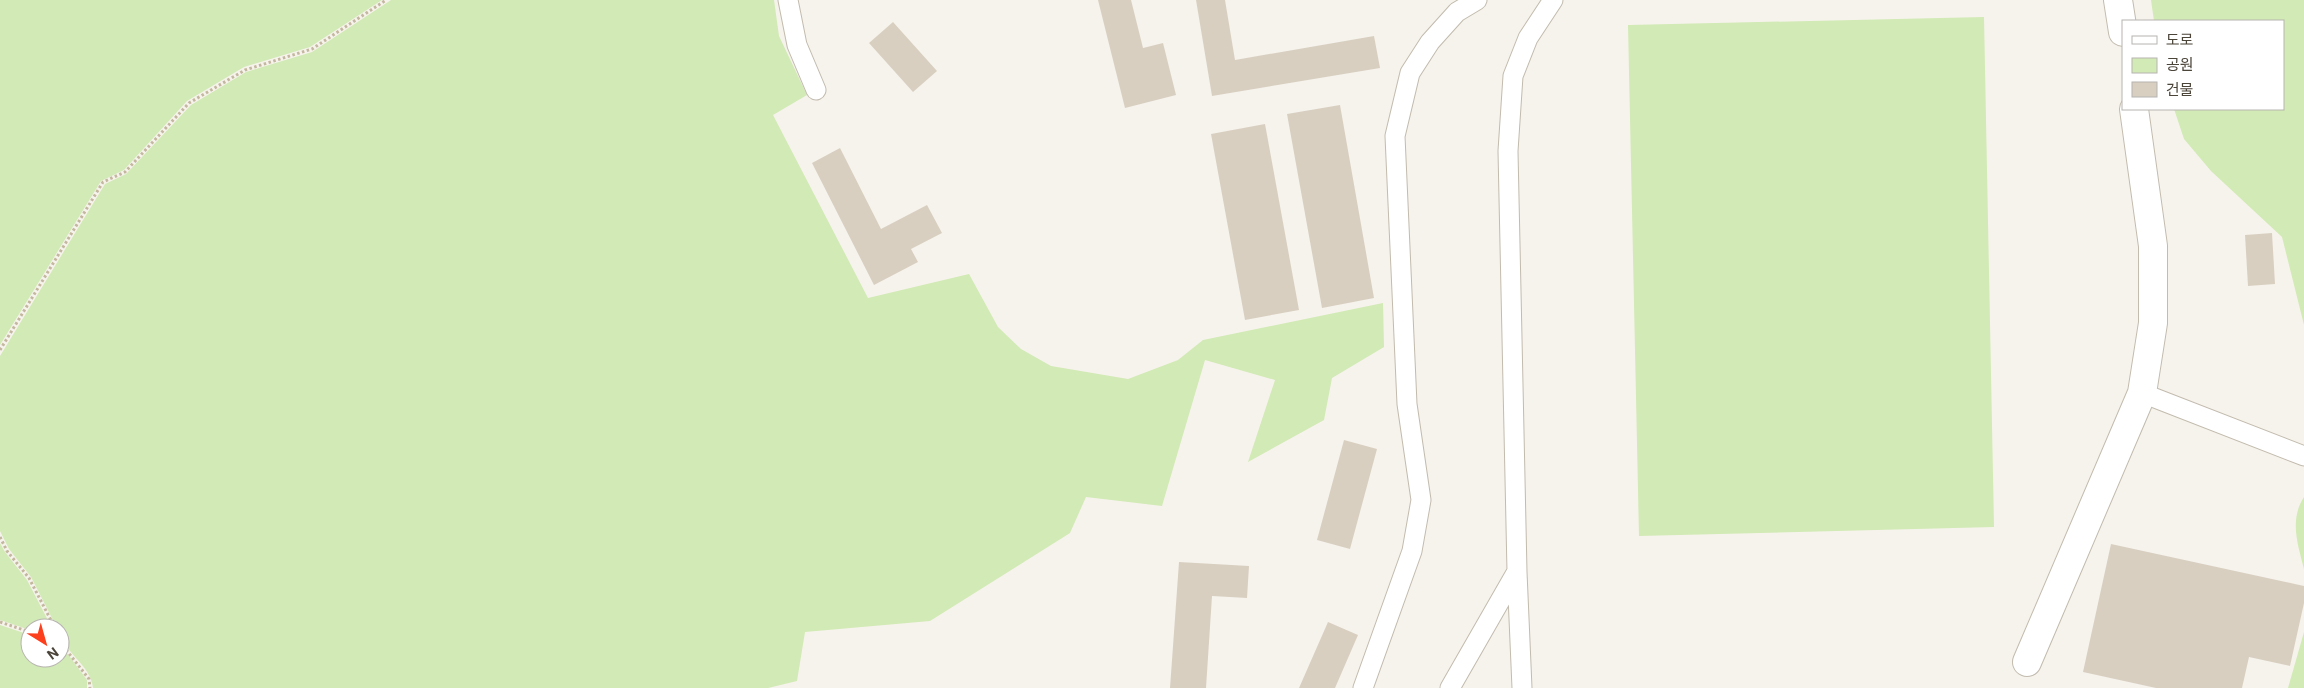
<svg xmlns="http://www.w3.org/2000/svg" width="2304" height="688" viewBox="0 0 2304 688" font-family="Roboto,'Noto Sans KR',sans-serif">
	<rect width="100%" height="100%" fill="#f6f3ec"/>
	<path fill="#d2eab5" d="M0 0H382L310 47 244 67 187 101 124 170 101 181 0 345Z
		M391 0H774L779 36 807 95 773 115 868 298 969 274 998 327 1021 349 1051 366 1128 379 1178 360 1203 340 1383 303 1384 347 1332 378 1324 420 1248 462 1275 380 1205 360 1162 506 1086 497 1070 533 930 621 805 632 797 681 768 688H93C91 664 60 651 60 628H57L31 577 9 549 0 531V356L105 184 126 174 191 105 246 72 312 52Z
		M2151 0H2304V325L2282 237 2211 171 2184 139 2174 109H2283V21H2154Z
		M1984 17 1994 527 1639 536 1628 25Z
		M2304 497V569C2298 545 2289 520 2304 497Z
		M0 543 5 552 27 580 52 628H30V630L0 620Z
		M0 625 30 635V658H60L61 645 87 680V688H0Z
		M2304 632V688H2288Z"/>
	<path fill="#d8cfc1" d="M1098 0H1131L1143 48 1163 43 1176 95 1125 108Z
		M1196 0H1225L1235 60 1374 36 1380 68 1212 96Z
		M893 22 937 71 913 92 869 43Z
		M1340 105 1374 298 1322 308 1287 114Z
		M1265 124 1299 310 1245 320 1211 134Z
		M840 148 881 229 927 205 942 233 911 249 918 262 874 285 812 163Z
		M2272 233 2275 284 2248 286 2245 235Z
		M1344 440 1377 449 1350 549 1317 540Z
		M2111 544 2304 586V603L2290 666 2249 657 2242 688H2156L2083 672Z
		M1179 562 1249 566 1247 598 1212 596 1206 688H1170Z
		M1328 622 1358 635 1335 688H1299Z"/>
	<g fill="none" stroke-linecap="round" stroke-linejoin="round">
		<g stroke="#c2bbae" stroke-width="21">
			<path id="lane" d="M788 0 797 45 816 90
				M2142 393 2304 456
				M1363 688 1412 551 1421 500 1407 404 1395 136 1410 73 1430 42 1457 12 1477 0
				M1450 688 1516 573
				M1522 688 1517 572 1508 151 1513 76 1528 38 1553 0"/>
		</g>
		<g stroke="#c2bbae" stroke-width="30">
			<path id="street" d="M2118 0 2123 32
				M2027 662 2142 393 2153 323V246L2134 109"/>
		</g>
		<path stroke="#c4b79f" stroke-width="3" stroke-dasharray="2.5 2.5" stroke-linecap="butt" d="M0 350 103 182 125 172 189 103 245 70 312 49 386 0
			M0 537 7 551 29 578 55 628
			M0 622 30 632
			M60 642 89 679 90 688"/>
		<use href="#lane" stroke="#fff" stroke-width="19"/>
		<use href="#street" stroke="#fff" stroke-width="28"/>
	</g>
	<rect x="2122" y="20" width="162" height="90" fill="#ffffff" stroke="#b7b4b0"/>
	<rect x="2132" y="36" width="25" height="8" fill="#ffffff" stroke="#b7b4b0"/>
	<text x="2166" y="45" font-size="15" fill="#4b4439">도로</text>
	<rect x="2132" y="58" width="25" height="15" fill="#d2eab5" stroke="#b7b4b0"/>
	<text x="2166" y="70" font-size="15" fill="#4b4439">공원</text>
	<rect x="2132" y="82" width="25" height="15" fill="#d8cfc1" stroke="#b7b4b0"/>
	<text x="2166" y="95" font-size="15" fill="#4b4439">건물</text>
	<g transform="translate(45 643) rotate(143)"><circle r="24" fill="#ffffff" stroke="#b7b4b0"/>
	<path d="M0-4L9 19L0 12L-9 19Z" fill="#fc3f1d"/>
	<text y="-8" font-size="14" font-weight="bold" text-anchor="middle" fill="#4b4439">N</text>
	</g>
</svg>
